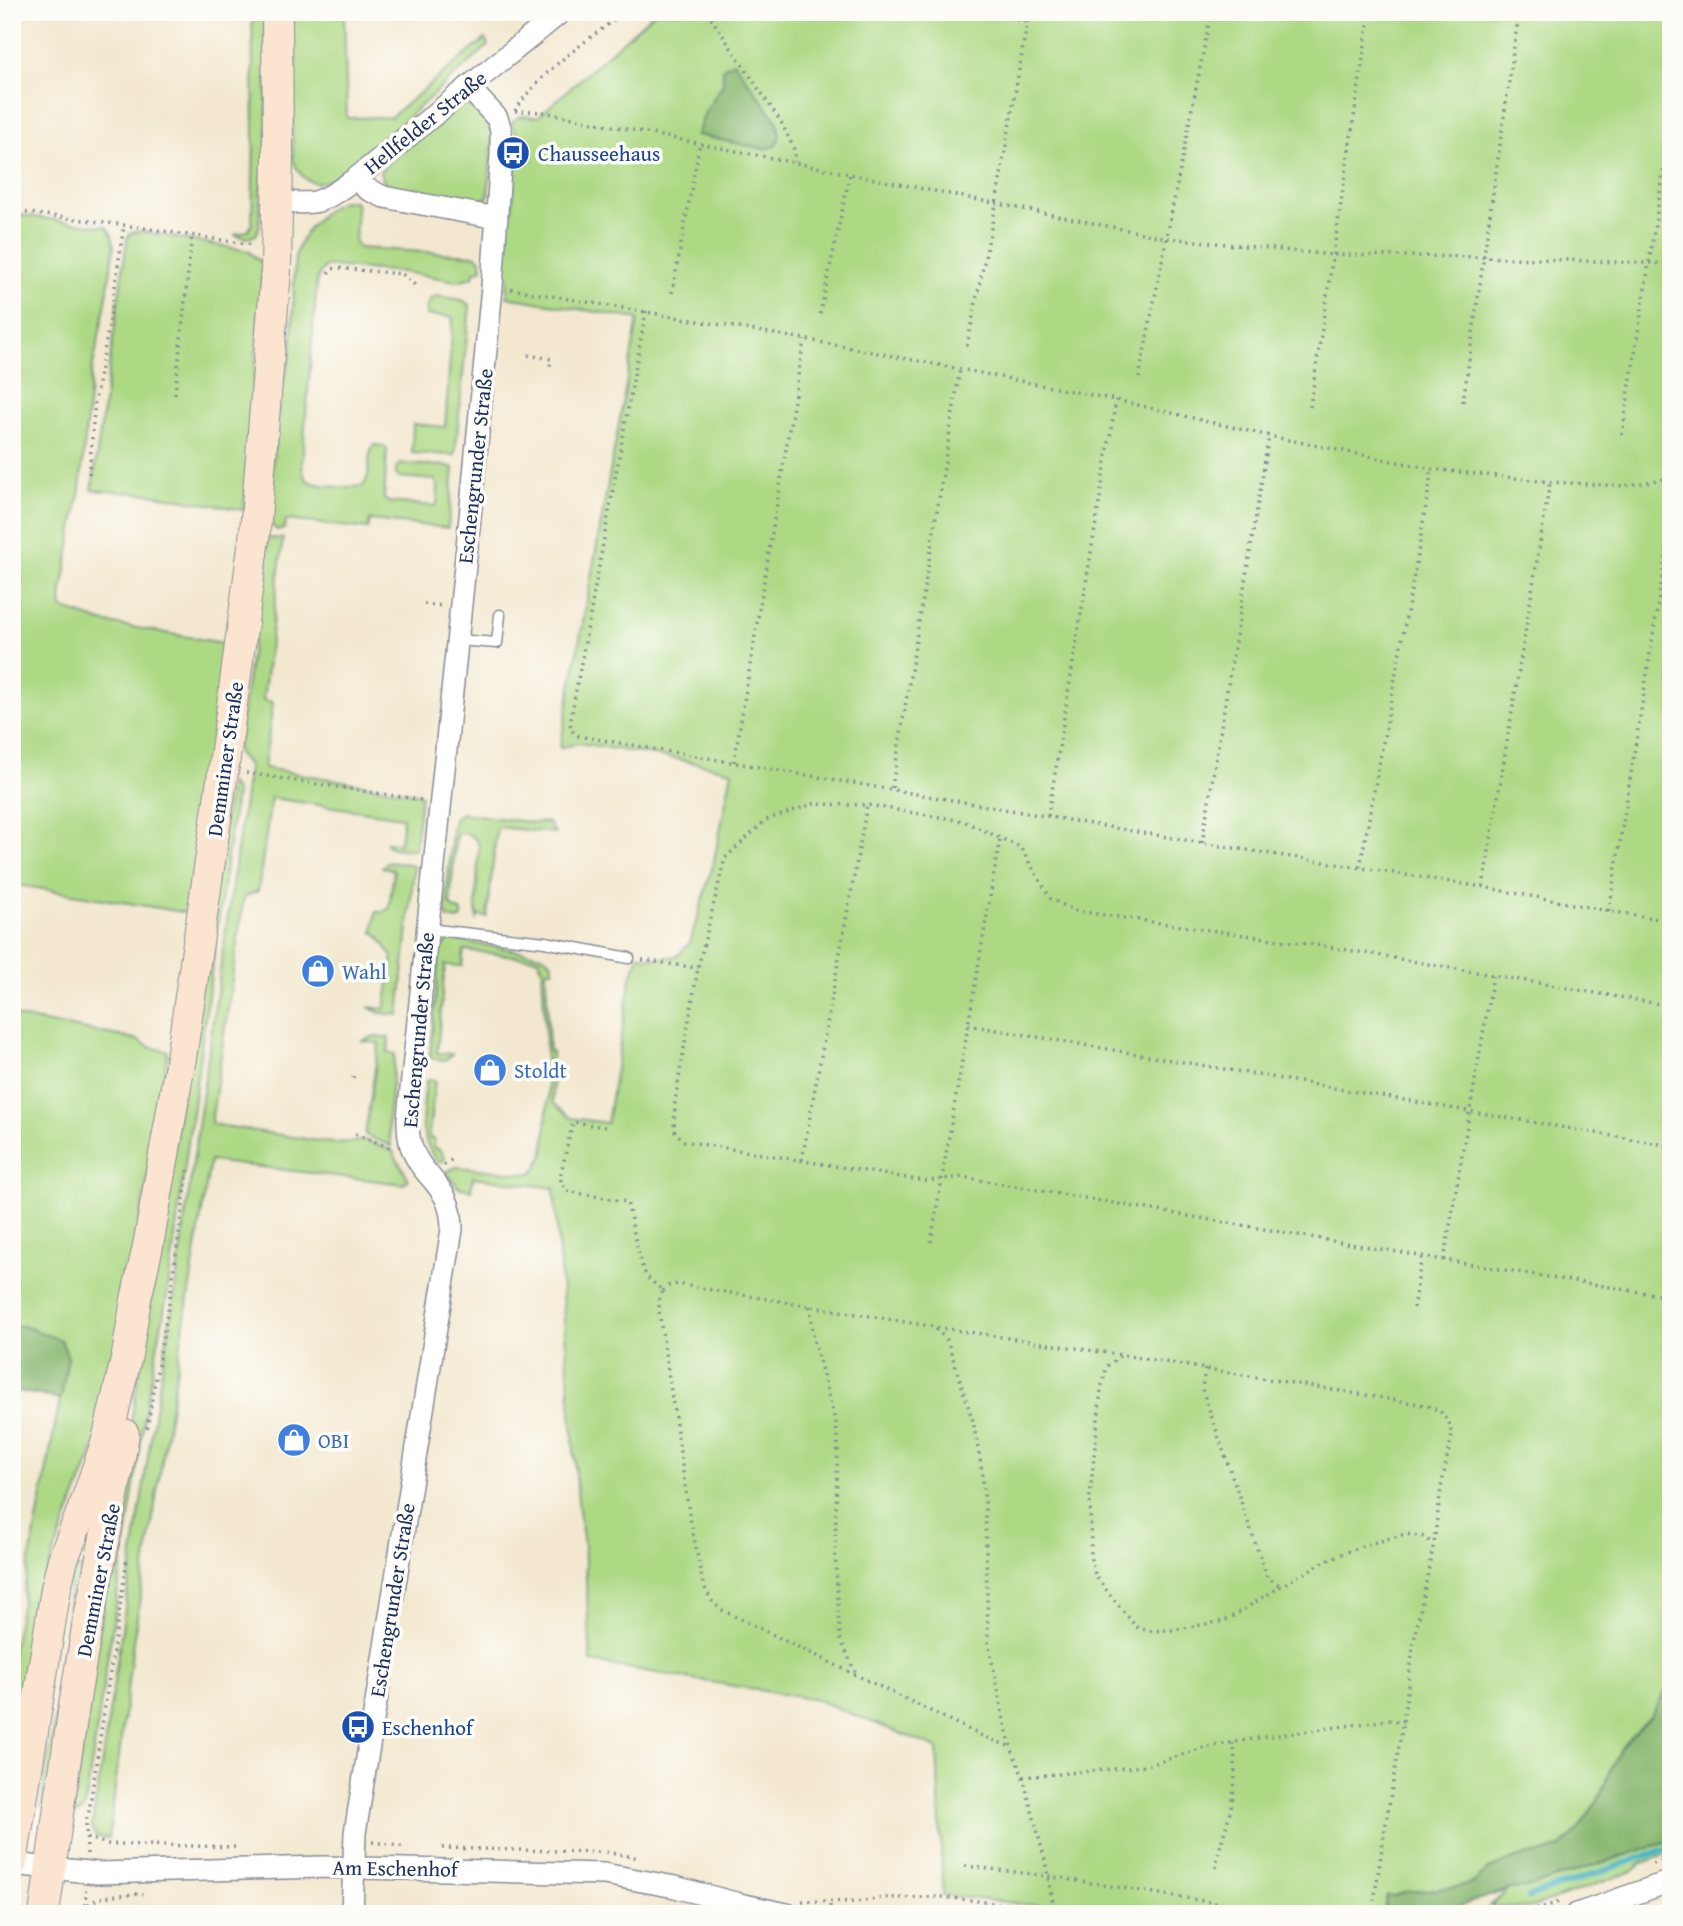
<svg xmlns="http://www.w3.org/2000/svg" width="1683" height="1926" viewBox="0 0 1683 1926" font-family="'Gentium Book Plus',serif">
	<rect width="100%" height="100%" fill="#fdfcf7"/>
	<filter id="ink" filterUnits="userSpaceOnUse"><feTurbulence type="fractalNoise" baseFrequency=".0143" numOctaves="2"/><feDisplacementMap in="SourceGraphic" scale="14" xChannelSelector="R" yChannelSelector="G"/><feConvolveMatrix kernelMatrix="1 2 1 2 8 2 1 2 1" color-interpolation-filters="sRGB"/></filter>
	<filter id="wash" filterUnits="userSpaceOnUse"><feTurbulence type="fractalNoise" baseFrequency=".00686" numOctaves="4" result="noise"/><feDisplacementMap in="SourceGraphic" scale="28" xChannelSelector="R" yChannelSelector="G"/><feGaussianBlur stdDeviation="1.57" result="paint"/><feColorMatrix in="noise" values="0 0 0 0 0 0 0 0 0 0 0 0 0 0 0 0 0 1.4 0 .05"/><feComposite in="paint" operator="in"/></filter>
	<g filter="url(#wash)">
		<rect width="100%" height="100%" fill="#f3e8cf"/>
		<path fill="#add985" stroke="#648472" stroke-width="2" d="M252 12H265L268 152 261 183 259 228 256 235 248 238 234 235 248 231 252 224 254 129Z
			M289 12H344L347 118 391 117 485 39 488 46 348 170C323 186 305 191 293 160Z
			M655 12H1671V1683L1651 1716 1621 1749 1598 1800 1576 1833 1561 1847 1547 1852 1519 1857 1489 1869 1473 1883 1459 1887 1406 1892 1392 1897 1387 1895 1383 1914H1111L943 1895 937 1748 817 1700 591 1662 584 1546 578 1502 554 1188 473 1177 471 1190 458 1187 446 1172 454 1168 459 1167 527 1174 535 1171 544 1153 548 1098 542 965H540V959L464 950 462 966 445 965 437 1053 452 1054 445 1060 430 1058 439 955C442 945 446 940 456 940L542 955 551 961 553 970H546L549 1051 552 1052 553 1103 571 1118 607 1123 631 977 639 956 661 958 677 956 690 943 714 861 732 771 677 759 579 743 560 748 638 319 507 297 508 279 503 276 501 249 512 209 518 135 512 126V122L520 116 538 117Z
			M460 104 474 106 482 111 493 134 488 197C482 199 479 203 473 204L392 188C384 184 382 179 380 171Z
			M342 201H355L357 207 355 242 359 248 474 255 481 259 482 269 474 272 473 277 457 281 403 272 331 266C323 266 319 273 317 280L302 465C303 471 303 477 309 481 318 487 352 488 363 486 373 475 365 457 374 445L384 446 387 450 384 499 388 502 434 506 437 504 438 486 435 480 398 477 396 474V468L400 464 448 466 454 468 448 528 370 520 368 529 286 520 284 529 277 530 266 520 281 390 289 362 292 339 295 257C301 234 320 211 342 201Z
			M12 214 107 227 112 235 114 247 106 302 91 375 80 489 61 597 62 608 102 622 229 644 189 913 12 884Z
			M141 231 248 251 263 264 244 510 151 494 92 490 127 239 131 233Z
			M438 296 462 300 470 305 455 455 412 453 413 424 445 427 453 317 426 315 427 305 431 298Z
			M270 538 283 539 263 700 273 702 264 768 421 794 415 850 393 848 387 845 386 842 400 843 403 817 271 798 258 891 244 897 211 1124 331 1143 354 1142 364 1140 393 1151C396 1162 406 1169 408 1180L403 1184 210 1161 133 1642 109 1838 96 1837 92 1827 155 1410 174 1297 249 766 237 752 267 540Z
			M230 784 236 792 167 1296 146 1406 85 1806 82 1812 72 1816 108 1571Z
			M462 813 535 823 547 822 555 833 497 827 487 917 479 916 477 919 476 903 479 846C476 836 466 831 456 834L450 904 453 908 462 912V918L459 920 448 918 445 911 453 823 455 817Z
			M387 862 409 864 414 867 399 1015 380 1013 368 1007 385 1009 393 957 376 933H373L376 912H384L389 908 394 870 382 868Z
			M12 1016 135 1039 152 1048 168 1051 109 1410 43 1582 27 1652 12 1734V1654L68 1357 24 1326H12Z
			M372 1037H388L389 1039 388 1053 395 1054 388 1120 391 1146 365 1135 379 1043 363 1041Z
			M429 1080H435L429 1133 430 1139H434V1148L439 1149 445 1159 441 1162H437C416 1132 423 1116 426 1081Z
			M80 1568 84 1570 48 1808 40 1807 67 1643V1610L71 1573 75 1569Z
			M1671 1840V1853L1642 1863 1633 1871 1530 1908 1490 1906 1510 1889 1526 1888Z"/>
		<path fill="#8ab972" stroke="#527468" stroke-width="2" d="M734 62 778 123 780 136 776 146 764 149 697 135 705 112 723 84V68Z
			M12 1326H24L61 1340 68 1357 61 1399 12 1390Z
			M1671 1683V1840L1526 1888 1510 1889 1436 1914H1383L1387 1895 1392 1897 1406 1892 1459 1887 1473 1883 1489 1869 1519 1857 1547 1852 1561 1847 1576 1833 1598 1800 1621 1748 1651 1716Z"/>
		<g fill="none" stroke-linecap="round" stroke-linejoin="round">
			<path stroke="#48b3c5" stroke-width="6" d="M1529 1897 1671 1847"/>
		</g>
	</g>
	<g filter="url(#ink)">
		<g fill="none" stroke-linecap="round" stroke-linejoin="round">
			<g stroke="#878c96" stroke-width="13">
				<path id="service" d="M457 640 497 643 500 615
					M427 929 545 942 629 958"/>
			</g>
			<g stroke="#878c96" stroke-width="24">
				<path id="minor" d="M355 179 367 189 384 197 497 218
					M278 202C290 202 302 204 314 202 329 199 343 187 355 179L561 12
					M12 1864 98 1873 323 1867 604 1874 675 1887 739 1904 787 1914
					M352 1914 355 1833 452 1229C452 1184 423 1181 411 1146 408 1137 408 1128 408 1118L469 527 492 287 501 154V130L497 118 468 87
					M1577 1914 1671 1881"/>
			</g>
			<g stroke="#878c96" stroke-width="32">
				<path id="secondary" d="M12 1863 56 1588 63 1559 86 1501 107 1440 127 1355 136 1299 148 1246 181 1058 223 773 255 531 276 270 278 154 277 12
					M44 1914C58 1817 70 1719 88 1623 100 1560 114 1497 124 1434"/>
			</g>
			<path stroke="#878c96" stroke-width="3.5" stroke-dasharray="2 5" stroke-linecap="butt" d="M707 12 781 122 795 151V162
				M990 12 1027 23
				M515 111 543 112 1167 238 1332 255 1484 257 1671 264
				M515 111C541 70 586 42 624 12
				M12 211 124 225 254 245
				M328 273 331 269 337 268 402 274 416 286
				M511 289 804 339 960 369 1116 400 1274 437 1432 469 1550 482 1624 486 1671 478
				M672 293 700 143
				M646 311 570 723C571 730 573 733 579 736L1202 843 1483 887 1609 911 1671 921
				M820 314 850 174
				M967 346 996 204 1029 12
				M528 355 551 359 550 367
				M1139 378 1211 12
				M175 394 192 236
				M1463 402 1519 12
				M1310 407 1370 12
				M1622 435 1671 123
				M89 474 95 400 111 314 124 225
				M424 604 443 606
				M734 762 804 340
				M246 773 421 800
				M892 788 960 369
				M1048 816 1116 400
				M1202 843 1269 436
				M1360 867 1417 559 1432 469
				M1483 887 1550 482
				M1609 911 1671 523
				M642 960 698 968
				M1671 1006 1336 948 1076 911 1051 899 1020 847 963 821 867 805 813 804 766 820 725 858 698 968 675 1101 674 1130 683 1141 925 1181 962 1177 1432 1258 1671 1297
				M968 1025 1671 1146
				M353 1078 354 1074
				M605 1127 573 1122 560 1177 562 1184 567 1191 627 1202 641 1264 647 1277 663 1291 659 1299V1311L689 1512 703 1584 711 1600 720 1609 982 1736 1011 1747
				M355 1134 393 1149
				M802 1160 867 805
				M444 1165 454 1158
				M931 1242 1000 839
				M1444 1260 1493 976
				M663 1291 668 1286 677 1284 935 1327 1122 1355 1425 1405 1440 1411 1449 1423 1452 1435 1441 1488 1434 1543 1414 1641 1403 1722 1385 1829 1372 1914
				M810 1306 814 1341 836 1424 838 1441 835 1548 840 1638 855 1672
				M1413 1308 1422 1256
				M936 1329 947 1340 973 1421 981 1465 985 1503 988 1641 1003 1716 1011 1747 1023 1777 1045 1860 1055 1914
				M1120 1356 1107 1366 1101 1389 1090 1496 1091 1561 1096 1577 1136 1627 1149 1631 1171 1630 1225 1621 1281 1586 1327 1560 1365 1545 1406 1534 1423 1537 1433 1543
				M1205 1369 1202 1389 1267 1577 1281 1586
				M147 1428 170 1297 188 1170
				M1023 1777 1146 1766 1207 1747 1258 1738 1388 1720 1403 1722
				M87 1838 108 1844 236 1847
				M372 1842 406 1847
				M442 1848 598 1852
				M606 1852 640 1858
				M87 1854 86 1822 89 1811 127 1560
				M1653 1864 1671 1857
				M965 1866 1048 1876 1285 1914
				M1216 1868C1218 1847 1225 1834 1229 1815 1235 1791 1237 1766 1233 1743
				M802 1901 856 1902 884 1898 942 1897 1093 1914
				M86 1905V1890
				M78 1914C94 1893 119 1895 143 1894
				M830 1914V1902
				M1474 1914 1494 1910 1520 1914
				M1523 1914 1562 1901"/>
			<use href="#service" stroke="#fff" stroke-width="10"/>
			<use href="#minor" stroke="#fff" stroke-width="21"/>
			<use href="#secondary" stroke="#fce5d0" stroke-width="30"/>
		</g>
	</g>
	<defs>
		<g id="bus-disc" transform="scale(1.75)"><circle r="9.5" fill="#1a4fb4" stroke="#fdfcf7"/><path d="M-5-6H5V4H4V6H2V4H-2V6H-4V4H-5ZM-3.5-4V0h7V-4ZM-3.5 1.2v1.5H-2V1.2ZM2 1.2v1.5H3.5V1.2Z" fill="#fff"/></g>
		<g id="shop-disc" transform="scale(1.75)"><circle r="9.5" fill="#3f7fe0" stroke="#fdfcf7"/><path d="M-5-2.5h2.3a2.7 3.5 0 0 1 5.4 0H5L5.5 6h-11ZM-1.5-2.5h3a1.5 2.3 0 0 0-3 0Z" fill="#fff"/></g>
	</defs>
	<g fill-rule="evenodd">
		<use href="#bus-disc" x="513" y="153"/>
		<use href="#shop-disc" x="318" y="971"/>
		<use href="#shop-disc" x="490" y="1070"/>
		<use href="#shop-disc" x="294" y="1440"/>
		<use href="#bus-disc" x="358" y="1727"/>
	</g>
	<g text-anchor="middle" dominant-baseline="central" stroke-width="7" stroke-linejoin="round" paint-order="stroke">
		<g font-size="21" fill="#1b2f5e" stroke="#fdfcf7">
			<text transform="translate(425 122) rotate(-39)">Hellfelder Straße</text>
			<text transform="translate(475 466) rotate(-84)">Eschengrunder Straße</text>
			<text transform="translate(225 759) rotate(-82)">Demminer Straße</text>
			<text transform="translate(418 1030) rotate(-85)">Eschengrunder Straße</text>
			<text transform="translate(98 1580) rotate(-79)">Demminer Straße</text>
			<text transform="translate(392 1600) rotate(-81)">Eschengrunder Straße</text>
			<text transform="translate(395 1868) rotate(1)">Am Eschenhof</text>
		</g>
		<g font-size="21" fill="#164399" stroke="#fdfcf7" text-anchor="start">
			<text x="538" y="153">Chausseehaus</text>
			<text x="382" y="1727">Eschenhof</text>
		</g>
		<g font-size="21" fill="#366cbe" stroke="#fdfcf7" text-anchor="start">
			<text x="342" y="971">Wahl</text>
			<text x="514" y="1070">Stoldt</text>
			<text x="318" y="1440">OBI</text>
		</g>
	</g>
	<rect width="1683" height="1926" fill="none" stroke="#fdfcf7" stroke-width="42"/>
</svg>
